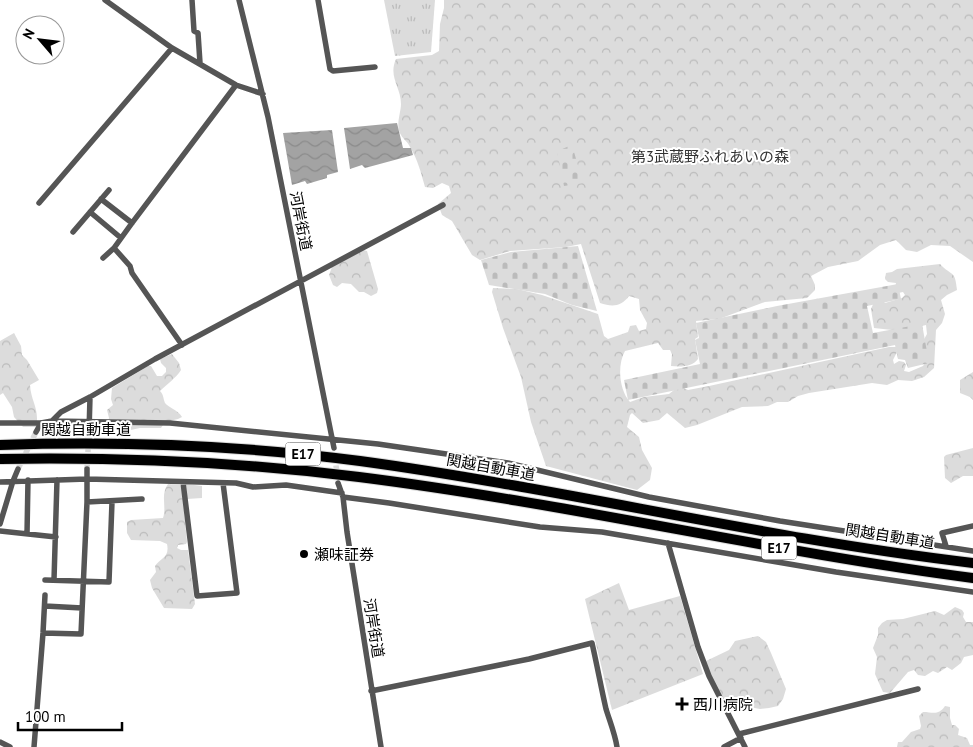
<svg xmlns="http://www.w3.org/2000/svg" width="973" height="747" viewBox="0 0 973 747" font-family="'PT Sans','Noto Sans JP',sans-serif">
	<defs>
		<pattern id="grass-tufts" width="24" height="20" patternUnits="userSpaceOnUse" patternTransform="scale(1.25)"><rect width="24" height="20" fill="#dcdcdc"/><path d="M3 7l-1-3M5 7V3M7 7l1-3M15 17l-1-3M17 17v-4M19 17l1-3" fill="none" stroke="#bbb"/></pattern>
		<pattern id="forest-crowns" width="20" height="18" patternUnits="userSpaceOnUse" patternTransform="scale(1.25)"><rect width="20" height="18" fill="#dcdcdc"/><path d="M2 6a3 3 0 1 1 6 0M12 15a3 3 0 1 1 6 0" fill="none" stroke="#bbb"/></pattern>
		<pattern id="cemetery-stones" width="16" height="16" patternUnits="userSpaceOnUse" patternTransform="scale(1.25)"><rect width="16" height="16" fill="#dcdcdc"/><path d="M2 7V4a2 2 0 0 1 4 0v3zM10 15v-3a2 2 0 0 1 4 0v3z" fill="#bbb"/></pattern>
		<pattern id="water-waves" width="16" height="10" patternUnits="userSpaceOnUse" patternTransform="scale(1.25)"><rect width="16" height="10" fill="#a3a3a3"/><path d="M0 5q4-4 8 0t8 0" fill="none" stroke="#8b8b8b"/></pattern>
	</defs>
	<rect width="100%" height="100%" fill="#fff"/>
	<path fill="url(#grass-tufts)" d="M384 0H435L431 52 395 56Z"/>
	<path fill="url(#forest-crowns)" d="M444 0H973V262L950 246 931 245 917 252 906 250 896 240 880 245 858 261 828 267 811 276 815 285V290L807 298 765 302 719 319 696 321 698 337 695 339 698 359C692 367 681 367 671 366L672 354 670 350H663L658 343 625 351C617 365 619 390 630 402L644 397 669 394 679 386 688 390 709 386 889 347H896L897 352 893 360 894 364 899 361 904 362 906 365 904 371 909 372 923 366 927 360 922 343 927 334 926 325 901 331 874 328 871 309 874 302 881 300 885 303 902 298 905 295 903 292 898 293 895 289 896 283 888 282 885 279 886 273 892 272 897 269 940 264C952 277 955 269 957 290L947 295 941 300 945 314 942 323 936 330 934 368 924 377 912 381 898 380 887 385 872 383 809 393 798 396 788 402H777L768 406 742 407 697 425 685 428 667 413 659 420 643 423 632 413 630 415 627 427 639 437 642 450 652 468 650 480 637 490 546 466 531 422 521 377 503 328 492 292 493 288 517 289 542 295 598 314 604 336 608 339 628 332 630 326 636 325 639 331 646 329 647 323 640 310 639 299 629 296C621 307 612 307 600 303L581 244 566 247 510 251 480 260 472 255 452 221 442 215 438 204 451 193 449 186 442 183 433 188 425 187C421 173 418 160 410 147 408 142 403 139 401 135 395 126 401 113 401 104 401 87 388 77 396 59L432 55 439 51 440 24 444 8Z
		M363 250 367 251 378 289 377 293 371 296 364 292H359L351 284 342 283 337 287 333 285 329 275 332 267Z
		M14 333 21 346 22 355 27 360 39 380 30 385C31 402 40 409 36 427H23L14 417 12 407 3 393 0 395V341Z
		M172 354 179 363 181 370C176 378 167 384 160 391 164 395 163 399 165 403 169 408 178 410 182 417L178 419 165 422 161 428H140L126 431H120L117 429 113 431H106L109 418 107 410 113 405 111 399 112 388 148 366H151L157 376H162L166 372V368L161 363 160 359Z
		M973 372V400L970 397 960 393V380Z
		M973 448V476H963L951 483 945 478 944 457 946 455Z
		M168 484 180 485 182 488 187 542 186 544 178 545 177 548 181 550H188L195 604 192 609 164 608 152 588 150 580 156 572 155 566C160 558 170 558 167 544L160 541 131 540 127 533V522L131 520 163 518C167 506 160 495 168 484Z
		M619 583 629 610 680 596 703 674 612 710 585 599Z
		M955 607 962 610 964 613 963 617 966 622H973V655L964 657 961 663 952 670 947 667 938 673 933 671 925 676 918 675 914 670 908 672 890 693 883 692 875 674 877 657 873 648 878 635V628L882 623 887 620 903 619 935 611 944 615Z
		M758 636 766 642 771 653 786 689 783 699 778 706 769 708 760 709 745 706 730 712 710 674 706 661 729 650 735 641Z
		M945 706 950 707V718L952 725H955L959 729 958 735 967 738 970 745H973V747H897L898 742H902L911 732 920 729 921 726 919 716 923 712C933 712 938 716 945 706Z"/>
	<path fill="url(#cemetery-stones)" d="M572 145 583 183 564 186 557 151Z
		M578 246 597 311 572 305 545 294 489 285 481 260 511 252Z
		M898 284 901 299 867 306 873 333 922 324 929 363 908 368 905 360 898 359 895 345 628 400 624 380 700 364 695 340 699 338 696 323 777 306Z"/>
	<path fill="#dcdcdc" d="M186 484 202 486V498L187 499Z"/>
	<path fill="url(#water-waves)" d="M397 123 403 148H411L413 155 365 168 362 165 350 169 344 128Z
		M332 130 338 172 327 175V178L307 184 305 181 292 185 283 133Z"/>
	<g fill="none" stroke-linecap="round" stroke-linejoin="round">
		<path stroke="#d9d9d9" stroke-width="5.5" stroke-dasharray="5.5 3" stroke-linecap="butt" d="M335 457 338 483
			M18 469 36 432
			M87 469 89 432"/>
		<g stroke="#dbdbdb" stroke-width="12">
			<path id="motorway" d="M0 445C120 441 240 445 360 461 565 489 767 539 973 563
				M0 459C120 457 240 462 359 477 565 503 767 551 973 578"/>
		</g>
		<path stroke="#555" stroke-width="5.5" d="M105 0 172 48 236 85 263 94
			M192 0 194 31 198 33 200 63
			M239 0 268 117 334 448
			M318 0 330 69 333 71 375 67
			M101 199 132 223
			M39 203 172 48
			M90 212 121 238
			M73 232 109 190
			M114 248 130 266 132 273 182 345
			M103 258 114 248 132 223 236 85
			M52 421 61 412 90 397 155 359 443 205
			M0 423H41L52 421 170 423 378 444 508 463 649 497 780 521 973 551
			M36 432 41 423
			M89 432 90 397
			M0 482 87 479 162 481 236 483 253 487 286 485 342 493
			M183 482 197 596 237 593 223 483
			M338 483 343 497 347 532 381 747
			M343 497 389 503 540 527 602 532 836 572 973 592
			M87 502 142 499
			M0 524 13 481 18 469
			M0 531 56 537
			M27 534 28 480
			M668 543 698 647 709 676 745 747
			M946 546 942 533 973 526
			M45 580 109 582 112 502
			M54 580 57 480
			M45 606 82 608
			M43 633 81 634 87 502V469
			M371 691 529 659 592 643C597 665 601 687 606 709 610 722 615 734 617 747
			M739 734 918 689
			M0 742 10 747
			M34 747 43 633 45 595
			M724 747 741 738"/>
		<use href="#motorway" stroke="#000" stroke-width="10"/>
	</g>
	<g fill="#000" stroke="#fff" stroke-width="2">
		<circle cx="304" cy="554" r="5"/>
		<path d="M679.5 696.5h5v5h5v5h-5v5h-5v-5h-5v-5h5z"/>
	</g>
	<g text-anchor="middle" dominant-baseline="central" stroke-width="4" stroke-linejoin="round" paint-order="stroke">
		<g fill="#fff" stroke="#4c4c4c" stroke-width="1">
			<rect x="285.5" y="442.5" width="35" height="23" rx="4"/>
			<rect x="761.5" y="536.5" width="35" height="23" rx="4"/>
		</g>
		<g font-size="14" font-weight="bold" fill="#000">
			<text x="303" y="454">E17</text>
			<text x="779" y="548">E17</text>
		</g>
		<g font-size="15" fill="#333" stroke="#fff">
			<text x="710" y="156">第3武蔵野ふれあいの森</text>
		</g>
		<g font-size="15" fill="#000" stroke="#fff">
			<text transform="translate(301 221) rotate(79)">河岸街道</text>
			<text x="86" y="429">関越自動車道</text>
			<text transform="translate(491 467) rotate(10)">関越自動車道</text>
			<text transform="translate(890 536) rotate(9)">関越自動車道</text>
			<text transform="translate(374 628) rotate(81)">河岸街道</text>
		</g>
		<g font-size="15" fill="#000" stroke="#fff" text-anchor="start">
			<text x="314" y="554">瀬味証券</text>
			<text x="693" y="704">西川病院</text>
		</g>
	</g>
	<g transform="translate(40 40) rotate(298)"><circle r="24" fill="#ffffff" stroke="#999999"/>
	<path d="M0-4L9 19L0 12L-9 19Z" fill="#000000"/>
	<text y="-8" font-size="14" font-weight="bold" text-anchor="middle" fill="#000000">N</text>
	</g>
	<path d="M18 722v8h104v-8" fill="none" stroke="#000000" stroke-width="2.5"/>
	<text x="25" y="722" font-size="15" fill="#000000" stroke="#ffffff" stroke-width="4" paint-order="stroke">100 m</text>
</svg>
